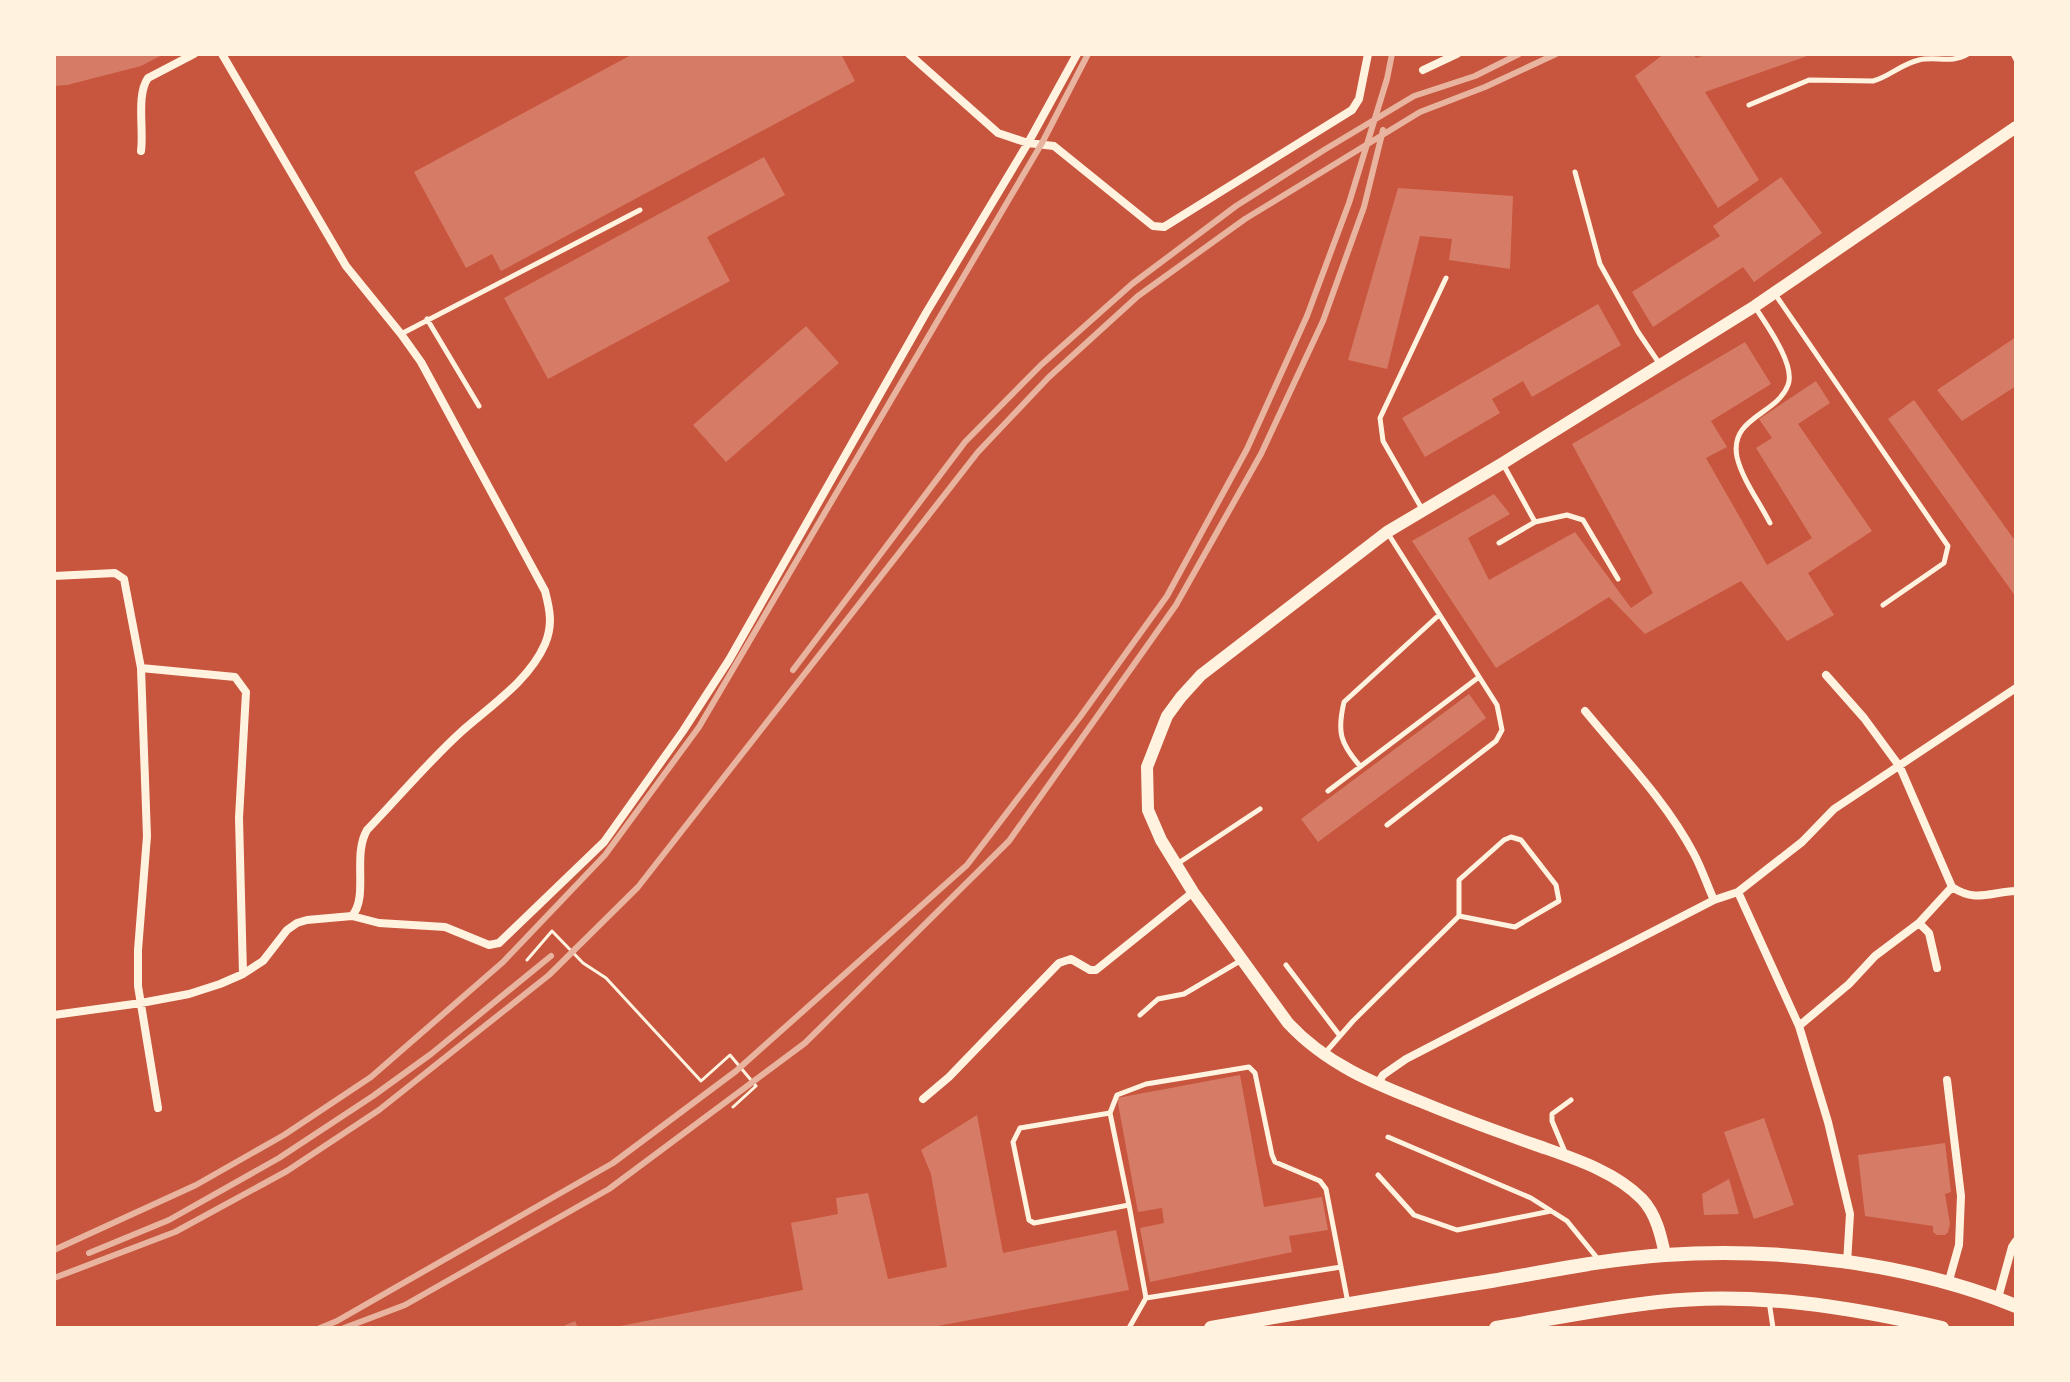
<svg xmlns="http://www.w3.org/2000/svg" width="2070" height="1382" viewBox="0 0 2070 1382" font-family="Raleway,sans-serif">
	<rect width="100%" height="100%" fill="#c8553d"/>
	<path fill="#d67c66" d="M54 54H164L141 66 67 85 54 86Z
		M633 54H841L855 81 501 271 492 254 466 268 414 172Z
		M1664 54H1693L1696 58 1708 54H1813L1705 92 1759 180 1718 208 1635 76Z
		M764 157 785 195 707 237 730 281 548 379 504 298Z
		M1781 177 1822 233 1754 282 1743 267 1653 327 1632 292 1720 236 1713 226Z
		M1398 188 1513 196 1510 269 1449 260 1452 239 1420 236 1387 369 1348 360Z
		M1598 304 1621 345 1532 397 1523 381 1492 399 1500 413 1425 457 1402 418Z
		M806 326 839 363 726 462 693 425Z
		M2016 337V386L1962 421 1937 390Z
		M1745 342 1771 384 1711 421 1727 447 1706 458 1767 565 1812 538 1756 448 1772 438 1759 419 1816 381 1830 403 1798 424 1872 531 1808 573 1834 615 1787 641 1741 581 1645 634 1609 597 1496 668 1412 541 1494 494 1510 514 1468 538 1489 580 1575 532 1631 608 1653 593 1572 444Z
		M1914 400 2016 542V597L1888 419Z
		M1469 694 1486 718 1318 842 1301 819Z
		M1240 1075 1264 1207 1322 1197 1328 1230 1289 1236 1292 1252 1150 1282 1140 1228 1164 1223 1162 1208 1138 1212 1117 1098Z
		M977 1115 1003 1253 1116 1230 1129 1290 927 1328H610L803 1290 791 1223 838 1214 836 1198 868 1193 888 1279 947 1267 931 1174 921 1150Z
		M1764 1118 1794 1205 1754 1219 1724 1132Z
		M1945 1143 1951 1192 1945 1194 1950 1224 1948 1232 1945 1235H1937L1933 1232V1226L1865 1216 1858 1155Z
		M1729 1179 1739 1214 1704 1215 1702 1194Z
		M575 1321 578 1328H559Z"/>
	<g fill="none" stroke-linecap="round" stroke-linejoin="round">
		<path stroke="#fff3e0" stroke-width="3" d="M527 960 552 931 583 963 606 978 701 1081 730 1055 756 1086 733 1107"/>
		<path stroke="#fff3e0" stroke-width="5" d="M2013 54 2016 60
			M1749 105 1809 80 1873 81C1889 77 1901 64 1919 60 1936 56 1952 64 1968 54
			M1575 172 1600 264 1638 332 1659 363
			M1775 294 1948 546 1944 563 1883 605
			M1755 307C1766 324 1796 365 1788 385 1777 415 1729 417 1737 457 1742 479 1760 503 1770 523
			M427 319 479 406
			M401 334 640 210
			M1422 509 1383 441 1380 418 1446 278
			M1535 522 1567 515 1583 520 1618 579
			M1387 532 1497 705 1502 730 1496 741 1387 825
			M1499 543 1535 522 1503 464
			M1360 766C1340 743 1337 732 1344 702L1439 615
			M1328 791 1479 677
			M1177 864 1260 809
			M1286 965 1340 1036
			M1140 1015 1158 999 1184 994 1240 961
			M1325 1053 1353 1021 1459 916V880L1504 840 1511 837 1521 840 1556 885 1559 901 1515 927 1459 916
			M1110 1113 1020 1128 1013 1142 1029 1220 1034 1223 1129 1205 1110 1113 1117 1095 1146 1084 1249 1067 1255 1073 1272 1155 1275 1162 1320 1181 1326 1189 1341 1267
			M1388 1137 1531 1198 1567 1221 1598 1259
			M1565 1152 1552 1121V1114L1571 1100
			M1378 1175 1414 1215 1457 1230 1551 1211
			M1129 1205 1146 1298
			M1769 1301 1773 1328
			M1129 1328 1146 1298 1341 1267 1348 1303"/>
		<path stroke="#fff3e0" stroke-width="8" d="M222 54 346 266 401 334 421 362 545 591C550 610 553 625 545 644 529 681 489 707 461 732 428 762 398 798 367 830 352 856 369 896 352 916
			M909 54 998 133 1028 143 1054 146 1153 226 1164 227 1352 110 1359 99 1368 54
			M1423 70 1457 54
			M141 151C144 129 136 95 148 78L194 54
			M54 576 115 573 124 579 141 668 147 836 138 950V986L158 1108
			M141 668 235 677 246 692 239 818 243 974
			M1585 711C1623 757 1666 801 1694 854 1702 869 1707 885 1714 900
			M1952 887C1976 903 1990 892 2016 891
			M1738 892 1799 1026 1828 1122 1850 1214 1847 1263
			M1919 923 1929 933 1937 968
			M54 1015 141 1003 189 994 220 984 243 974 263 961 287 930 297 923 307 920 352 916 379 923 445 927 489 945 499 943 604 842 683 731 729 660 926 313 1028 143 1077 54
			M1799 1026 1849 984 1875 956 1919 923 1952 887 1900 767 1864 718 1826 675
			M1947 1080 1961 1196 1959 1245 1948 1284
			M1377 1085 1383 1075 1406 1059 1714 900 1738 892 1802 842 1834 809 2016 688
			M923 1099 949 1077 1059 963 1071 959 1090 970H1096L1193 892
			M1998 1298 2012 1247 2016 1241"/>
		<path stroke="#fff3e0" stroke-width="12" d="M1665 1255C1661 1235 1656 1214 1642 1199 1614 1170 1569 1157 1533 1144 1496 1131 1460 1118 1424 1103 1373 1083 1326 1064 1288 1023L1193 892 1161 840 1148 810 1147 767 1167 716 1181 697 1201 675 1387 532 1503 463 1755 306 2016 127"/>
		<path stroke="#fff3e0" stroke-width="14" d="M1211 1328C1302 1312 1394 1296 1485 1282 1545 1272 1605 1259 1665 1255 1778 1247 1911 1263 2016 1306
			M1496 1328C1550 1319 1604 1308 1658 1302 1753 1291 1850 1307 1942 1328"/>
		<path stroke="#e9b49f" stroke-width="6" d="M793 670 965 442 1041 365 1132 284 1236 206 1324 150 1414 96 1475 76 1519 54
			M54 1250 196 1185 284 1135 371 1077 503 962 605 855 699 727 1042 143 1088 54
			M89 1253 169 1220 279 1158 373 1096 431 1054 551 956
			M54 1278 175 1232 287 1171 379 1110 549 975 638 887 978 452 1049 377 1138 296 1245 219 1420 112 1485 87 1556 54
			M320 1328 337 1321 613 1163 736 1071 967 865 1080 717 1167 596 1247 449 1307 316 1349 203 1387 79 1392 54
			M344 1328 405 1305 609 1189 805 1043 1009 841 1176 605 1261 454 1323 321 1364 207 1383 130"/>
	</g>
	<rect width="2070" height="1382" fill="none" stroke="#fff3e0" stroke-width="112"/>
</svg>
